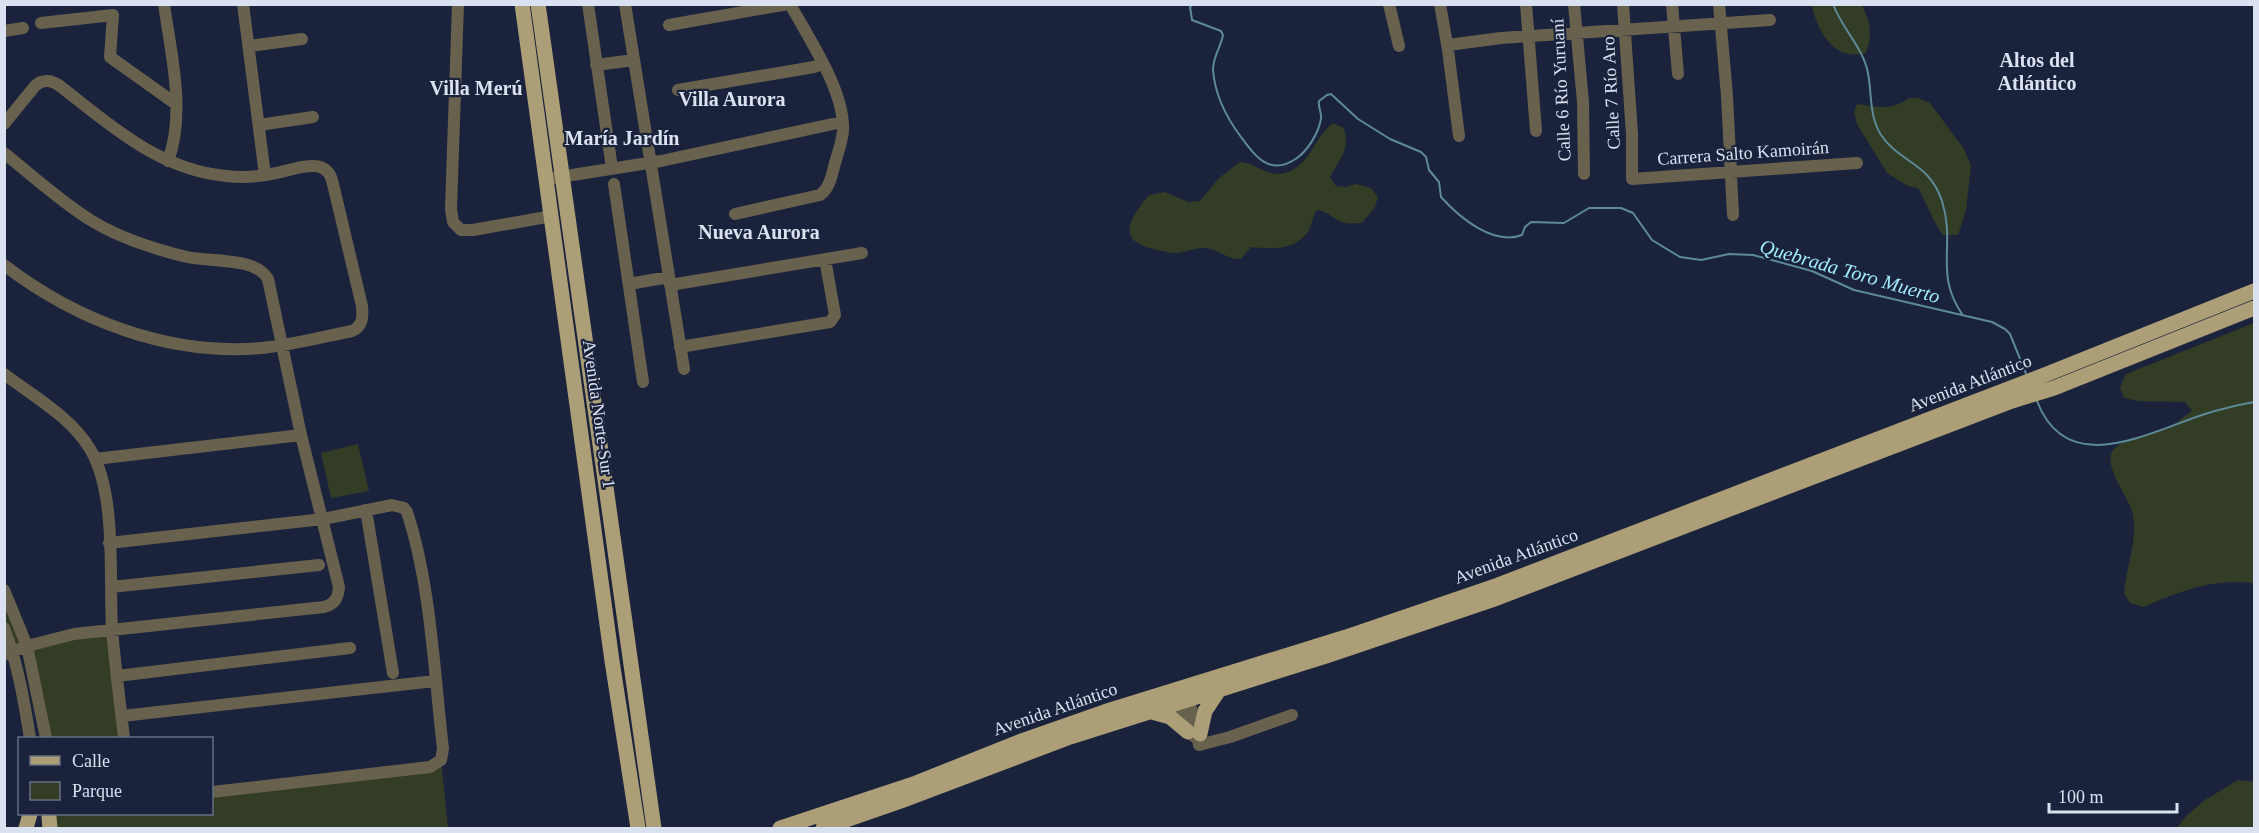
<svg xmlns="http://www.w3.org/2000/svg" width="2259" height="833" viewBox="0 0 2259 833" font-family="'Times New Roman',serif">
	<rect width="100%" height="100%" fill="#1a233b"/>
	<path fill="#333c24" d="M1812 5H1862C1870 22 1873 34 1866 53 1835 62 1817 32 1812 5Z
		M1909 98H1918L1930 103 1964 149 1971 166 1966 210 1958 235H1943C1932 221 1927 203 1918 188L1908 186 1887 173 1857 124 1854 113 1857 104C1877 107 1892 111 1909 98Z
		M1333 123 1344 128C1350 152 1340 157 1330 177L1336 186 1346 187 1356 184 1371 188 1378 197 1375 207 1362 223C1357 223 1351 224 1346 223 1334 221 1332 213 1317 210 1312 217 1312 225 1308 232 1294 251 1272 249 1251 247L1241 259C1227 260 1219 249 1205 248 1194 248 1184 253 1173 253 1165 252 1157 250 1150 248 1114 238 1133 215 1149 195L1165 192 1188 202 1200 201 1219 178 1240 162C1255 163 1267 175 1280 174 1310 170 1313 137 1333 123Z
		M2254 323V583C2210 579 2184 590 2143 607L2130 603 2124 593C2126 567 2139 537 2132 511 2127 495 2101 463 2114 449 2129 434 2152 436 2170 427 2177 423 2184 416 2192 411L2185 402C2164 400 2144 404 2124 398L2120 387 2126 374Z
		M358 444 369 491 331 498 321 453Z
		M5 590 27 645 112 630 124 738H46L27 646 13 651 5 628Z
		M441 760 448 828H50L49 814H212V792Z
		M2238 780 2254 782V828H2177L2186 816 2205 800Z"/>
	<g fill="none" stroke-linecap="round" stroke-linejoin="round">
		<path stroke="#5c8a99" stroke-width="2" d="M1193 4 1190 7 1192 20 1221 31 1223 35C1221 47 1213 56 1213 70 1215 96 1226 117 1241 137 1256 157 1270 177 1297 158 1308 150 1318 134 1321 119 1322 113 1318 108 1319 101L1327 95 1331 94 1358 119 1390 139 1421 152 1426 157 1429 170 1439 182 1441 197C1459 217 1493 246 1522 235L1525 227 1531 222 1564 223 1589 208H1621L1633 213 1652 240 1680 257 1701 260 1729 254 1753 255 1812 271 1854 290 1992 322 2005 329 2010 334 2027 376
			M1833 4C1842 29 1863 47 1868 73 1872 94 1869 116 1881 135 1900 163 1929 162 1942 201 1956 245 1934 273 1962 314
			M2037 401C2067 480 2149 432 2205 414 2221 409 2238 405 2254 402"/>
		<path stroke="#68614e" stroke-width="12" d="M164 4C171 55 186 112 168 161
			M243 4 265 175
			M458 4 451 209 453 222 461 230H473L552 216
			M588 4 612 168
			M625 4 684 369
			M1389 4 1399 46
			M1440 4 1448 50 1459 136
			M1526 4 1536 131
			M1574 4 1583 102 1584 174
			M1623 4 1632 134V179L1857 163
			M1672 4 1678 74
			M1719 4 1727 96 1733 215
			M41 23 113 15 110 57 176 104
			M669 25 788 4
			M4 31 23 28
			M1448 45 1501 38 1770 20
			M249 46 302 39
			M596 65 634 60
			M678 90 814 67 823 63
			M4 124 35 86C43 79 51 80 60 86 110 125 159 170 226 176 241 178 256 177 271 174 285 172 307 163 320 167 329 170 331 176 333 184L362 306C363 317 363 326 352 331 322 337 292 345 262 348 169 356 77 321 4 265
			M259 125 313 117
			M4 153C33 176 61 202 92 221 120 238 154 249 187 257 210 262 256 257 268 279L301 435 339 587C338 598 335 604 324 607L74 634 27 646 4 655
			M547 179 661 161 842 122
			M614 184 643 382
			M735 214 820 195C830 188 832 174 835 163 838 153 842 142 843 131 845 91 809 39 790 4
			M629 284 669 277
			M670 285 862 253
			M680 347 830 322 835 315 825 259
			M4 374C33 396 71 417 90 449 117 493 109 577 112 629 115 666 120 702 124 738
			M95 459 301 435
			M366 510 393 673
			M109 543 323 519 392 505 404 508 407 512C431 585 434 672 443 749L441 760 430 767 212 792
			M111 587 319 565
			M4 590 27 646 46 738
			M4 628C18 664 24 701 30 738
			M117 676 350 648
			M1186 692 1199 735
			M1176 695 1188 732 1198 739 1199 745 1230 737 1292 715
			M122 716 435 681"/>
		<path stroke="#ac9e76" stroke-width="15" d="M522 4 612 661 638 828
			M538 4 654 828
			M1148 711 1170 717 1188 732
			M1200 734 1205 711 1219 690
			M49 817 50 828
			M26 828 30 814
			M780 828 916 783 1024 740 1104 712 1346 637 1498 585 2047 374 2254 291
			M823 828 901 801 1070 737 1329 655 1492 600 2012 401 2054 388 2254 308"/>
	</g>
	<g text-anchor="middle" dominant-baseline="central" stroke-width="4.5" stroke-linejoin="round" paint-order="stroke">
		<g font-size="18" fill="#dae1f1" stroke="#1a233b">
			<text transform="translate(1561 90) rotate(-93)">Calle 6 Río Yuruaní</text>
			<text transform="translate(1611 93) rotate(-93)">Calle 7 Río Aro</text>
			<text transform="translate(1743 153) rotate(-4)">Carrera Salto Kamoirán</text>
			<text transform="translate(1970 383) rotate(-21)">Avenida Atlántico</text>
			<text transform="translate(599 414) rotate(82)">Avenida Norte-Sur 1</text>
			<text transform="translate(1516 556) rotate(-20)">Avenida Atlántico</text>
			<text transform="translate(1055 709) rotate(-19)">Avenida Atlántico</text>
		</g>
		<g font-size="20" font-weight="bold" fill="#dae1f1" stroke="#1a233b">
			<text x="2037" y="60">Altos del<tspan x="2037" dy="23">Atlántico</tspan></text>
			<text x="476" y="88">Villa Merú</text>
			<text x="732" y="99">Villa Aurora</text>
			<text x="622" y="138">María Jardín</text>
			<text x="759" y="232">Nueva Aurora</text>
		</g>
		<g font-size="20" font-style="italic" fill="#a0ebfd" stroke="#1a233b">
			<text transform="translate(1850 271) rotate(16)">Quebrada Toro Muerto</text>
		</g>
	</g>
	<rect width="2259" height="833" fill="none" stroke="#dae1f1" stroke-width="12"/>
	<rect x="18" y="737" width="195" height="78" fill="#1a233b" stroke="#676f84" stroke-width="1.5"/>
	<rect x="30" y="756" width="30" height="9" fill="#ac9e76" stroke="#676f84" stroke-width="1.5"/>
	<text x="72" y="767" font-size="18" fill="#dae1f1">Calle</text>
	<rect x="30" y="782" width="30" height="18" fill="#333c24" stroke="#676f84" stroke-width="1.5"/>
	<text x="72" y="797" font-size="18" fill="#dae1f1">Parque</text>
	<path d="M2049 803v9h128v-9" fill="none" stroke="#dae1f1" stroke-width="3"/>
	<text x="2058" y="803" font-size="18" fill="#dae1f1" stroke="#1a233b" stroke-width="4.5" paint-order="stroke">100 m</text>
</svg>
